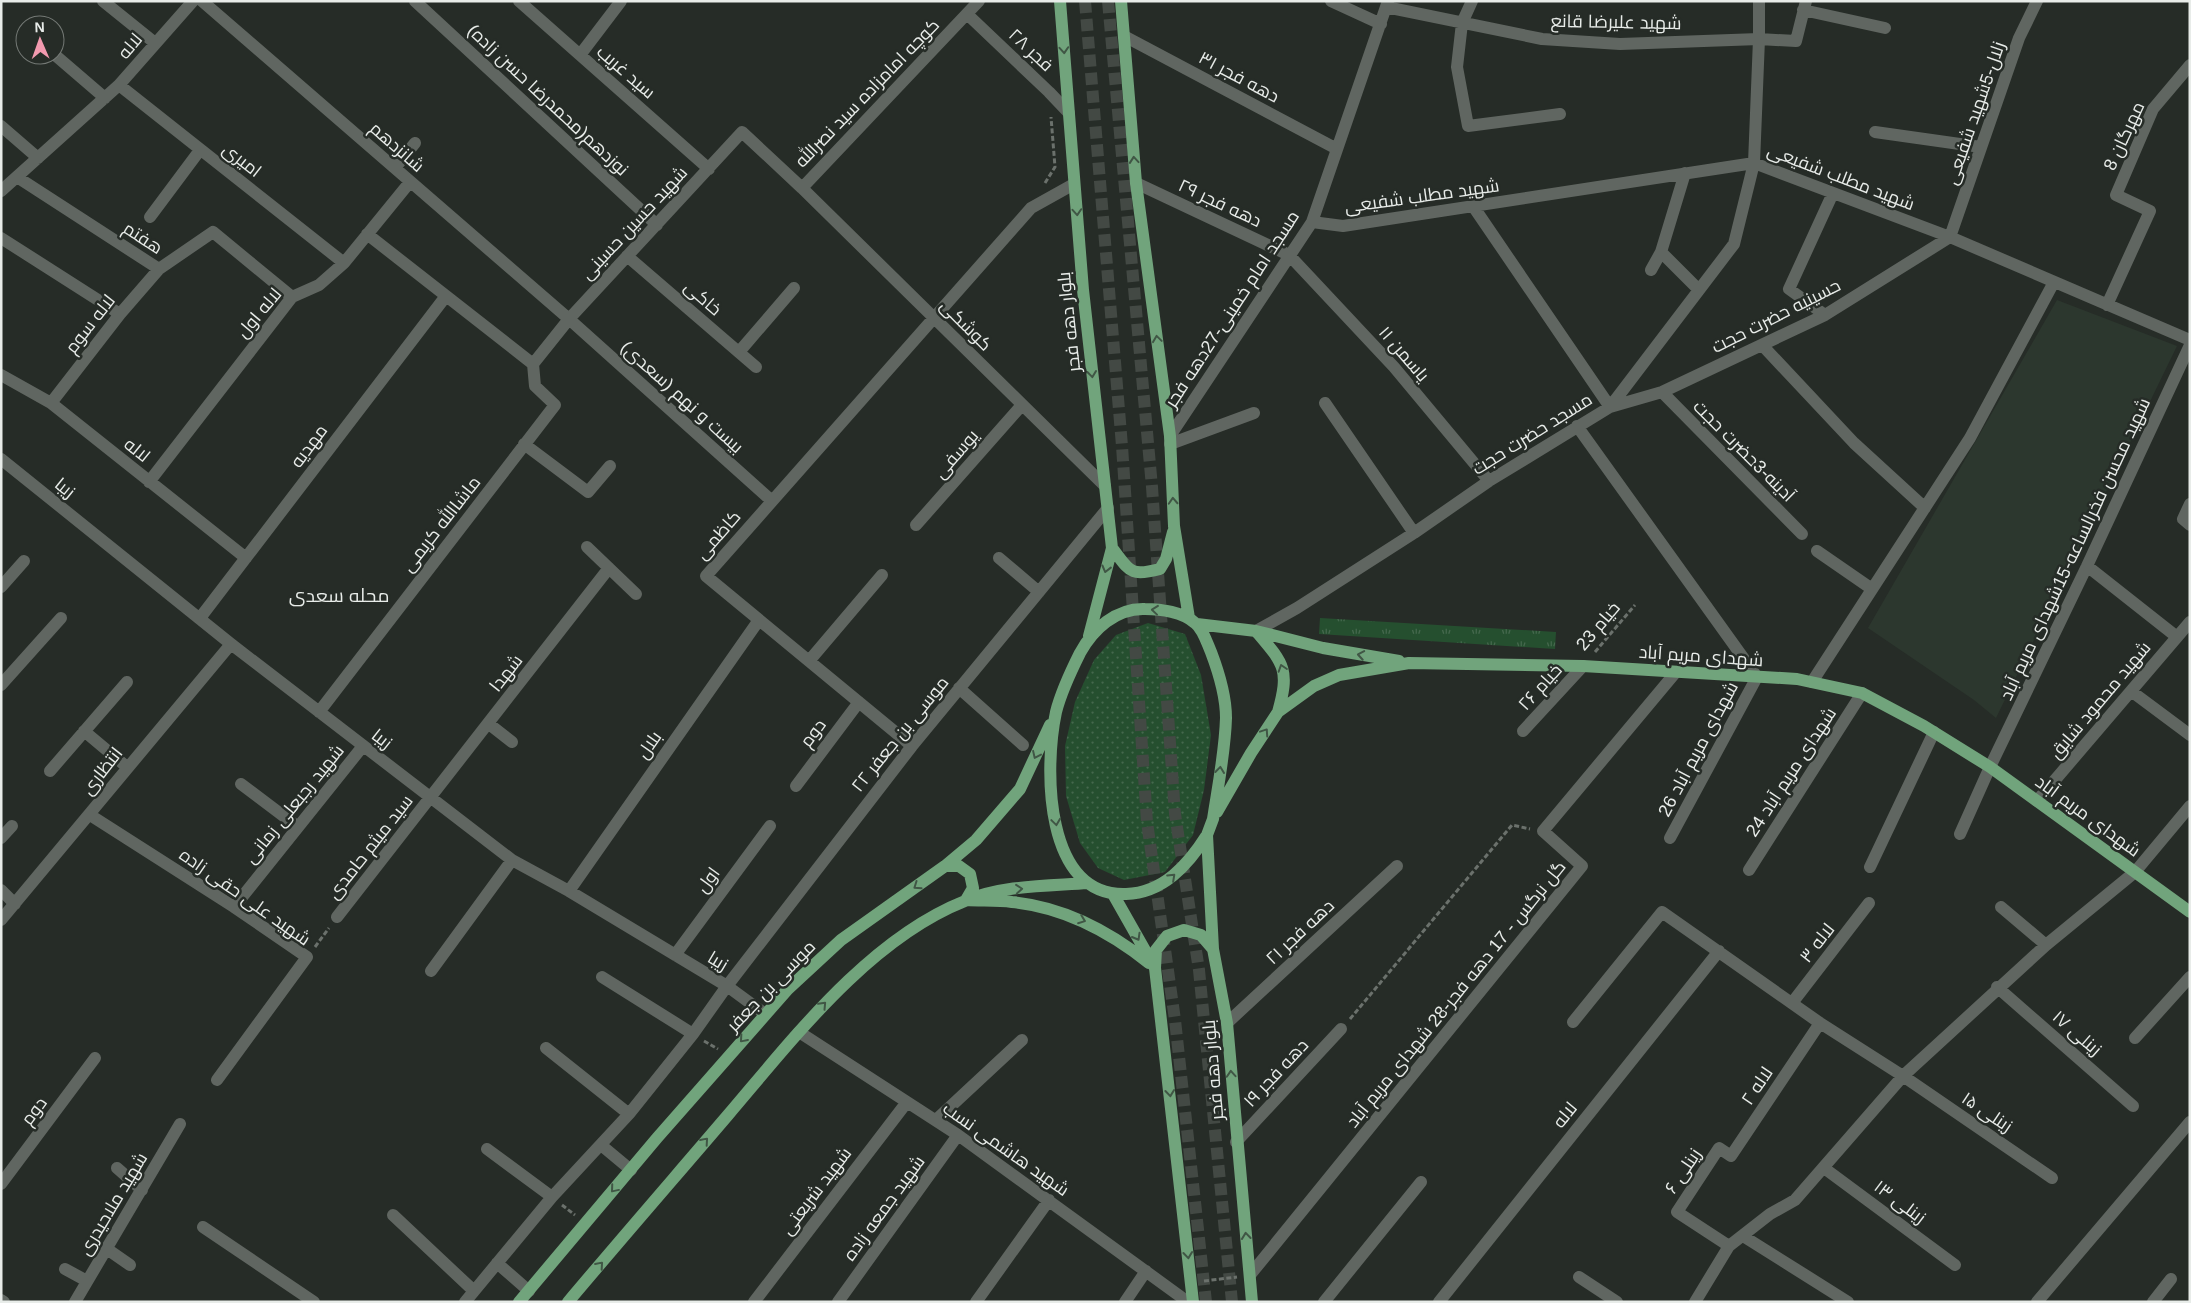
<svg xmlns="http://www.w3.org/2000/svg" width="2191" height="1303" viewBox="0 0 2191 1303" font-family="Arial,Cairo,sans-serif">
	<defs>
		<pattern id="grass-dots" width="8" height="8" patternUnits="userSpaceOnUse" patternTransform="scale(1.25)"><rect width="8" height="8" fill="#254f2f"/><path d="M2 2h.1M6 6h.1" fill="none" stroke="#45684d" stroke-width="1.8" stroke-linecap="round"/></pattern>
		<pattern id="park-tufts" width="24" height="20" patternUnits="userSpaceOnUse" patternTransform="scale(1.25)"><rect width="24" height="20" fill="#254f2f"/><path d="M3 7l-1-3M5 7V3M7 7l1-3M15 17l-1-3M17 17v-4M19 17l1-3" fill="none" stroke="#45684d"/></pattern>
	</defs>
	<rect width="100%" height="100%" fill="#262c27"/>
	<path fill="#2c372e" d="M2057 300 2177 346 1996 718 1974 700 1868 628Z"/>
	<path fill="url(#grass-dots)" d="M1148 623 1185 634 1201 675 1211 735 1204 790 1193 835 1165 872 1124 880 1098 868 1080 843 1066 796 1065 746 1075 702 1094 660 1116 635Z"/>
	<path fill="url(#park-tufts)" d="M1320 618 1556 632 1555 649 1319 634Z"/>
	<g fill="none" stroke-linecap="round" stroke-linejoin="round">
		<path stroke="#434944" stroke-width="12" stroke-dasharray="12 6" stroke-linecap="butt" d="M1085 1 1122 446 1147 822 1175 1020 1206 1302
			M1108 1 1152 487 1175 814 1199 970 1232 1302"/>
		<path stroke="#6b716c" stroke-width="3" stroke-dasharray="5 2.5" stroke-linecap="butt" d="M1045 183 1055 167 1051 117
			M1595 652 1635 605
			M315 947 329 928
			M1350 1019 1512 825 1530 829
			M704 1041 718 1049
			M562 1205 575 1215
			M1204 1281 1237 1277"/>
		<path stroke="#606661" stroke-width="12" d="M103 1 155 43
			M202 1 569 319 772 501
			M415 1 657 225
			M519 1 709 169
			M1331 1 1381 24
			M1472 1 1462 23 1457 67 1468 126 1560 114
			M1386 7 1542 39 1620 44 1759 39V1
			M1803 10 1885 28
			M967 14 1049 92 1069 113
			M1124 36 1337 149
			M55 55 105 98
			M580 55 621 1
			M119 85 344 263
			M1 126 38 158
			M1875 132 1981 147
			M395 168 415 143
			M1685 173 1661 252 1699 290
			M17 177 159 269 213 232 292 297
			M1136 183 1289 255 1394 367 1489 481
			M802 188 979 1
			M1 191 119 85 193 1
			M1473 206 1610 407 1662 392 1825 315 1950 237 2019 38 2037 1
			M150 217 200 150
			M1312 222 1343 226 1754 163 1950 237 2190 340
			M367 234 533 364
			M1 238 120 314
			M627 256 756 367
			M1651 270 1661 252
			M2107 305 2150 211 2116 195 2153 109 2190 65
			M1825 315 1789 289 1833 193
			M1762 345 1854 443 1925 508
			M739 352 794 288
			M1 375 51 403 246 558
			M1662 392 1802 534
			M51 403 120 314 159 269
			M1325 403 1414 533
			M1577 426 1757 677 1670 838
			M1170 436 1312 222 1388 1
			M524 444 588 492 610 466
			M1170 444 1254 413
			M1 459 231 644 512 860 569 891 727 986 765 1014
			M149 482 292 297 319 285 344 263 410 182
			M2190 504 2183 519 2190 525
			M916 525 1022 405
			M587 547 636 594
			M1817 551 1872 589
			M999 558 1039 592
			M2087 566 2177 637
			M1 587 24 561
			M200 618 446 296
			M1256 631 1297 608 1414 533 1489 481 1610 407 1734 244 1754 163 1759 39 1796 41 1806 1
			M809 661 882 575
			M1812 682 1970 438 2054 282
			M1 685 61 618
			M959 688 1023 745
			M2131 691 2190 735
			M319 712 555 405 535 386 533 364 569 319 742 132 802 188 1105 486
			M489 724 512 742
			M84 731 127 767
			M1523 731 1583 666
			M912 746 706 576 1031 208 1074 184
			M50 771 127 682
			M241 784 298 827
			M796 786 859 702
			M2037 801 2190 622
			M90 815 234 907 307 957 217 1080
			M1960 834 1990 767 2087 566 2190 345
			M1 838 12 826
			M1870 867 1934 732
			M1749 870 1862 693
			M1 890 15 904
			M569 891 759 620
			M234 907 363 746
			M2001 907 2046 945
			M337 917 609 568
			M1 920 231 644
			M675 955 770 826
			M431 971 512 860
			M602 977 693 1034
			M1997 987 2133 1106
			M1792 1003 1869 903
			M1573 1022 1662 912 1820 1023 1903 1076 2052 1178
			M1227 1023 1397 866
			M799 1032 958 1135 1188 1302
			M2135 1038 2190 977
			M546 1048 629 1114
			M936 1120 1022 1040
			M1236 1142 1341 1029
			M601 1145 631 1170
			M487 1149 552 1197
			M117 1168 142 1190
			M1824 1168 1955 1265
			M1 1184 95 1058
			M393 1215 474 1291
			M203 1227 314 1302
			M1743 1236 1848 1302
			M1729 1246 1677 1212 1719 1148 1731 1156 1820 1023
			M107 1249 130 1265
			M497 1263 529 1291
			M65 1269 87 1281
			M1250 1275 1582 866 1543 831 1676 672
			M1579 1277 1617 1302
			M1 1300 4 1302
			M75 1302 180 1124
			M465 1302 552 1197 629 1114 693 1034 727 986 912 746 1108 508
			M754 1302 907 1102
			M838 1302 958 1135
			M976 1302 1049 1200
			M1125 1302 1146 1271
			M1324 1302 1421 1182
			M1439 1302 1719 951
			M1695 1302 1729 1246 1770 1214 1795 1200 1903 1076 2046 945 2135 872 2190 806
			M2037 1302 2190 1122
			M2153 1302 2171 1279"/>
		<path stroke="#71a47c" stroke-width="12" d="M1060 1 1083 290 1112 548 1089 636
			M1121 1 1136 183 1170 436 1174 526 1189 618
			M1112 548C1130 571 1129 577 1160 569L1166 559 1173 532
			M1197 624 1256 631 1323 648 1399 661
			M1256 631C1284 664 1290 669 1278 712
			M1217 812 1251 753 1278 712 1314 686 1339 675 1409 663 1583 666 1797 679 1862 693 1924 726 1990 767 2190 912
			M1207 835C1188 865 1163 893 1126 894 1044 897 1044 768 1056 712 1061 692 1071 671 1080 653 1093 629 1116 608 1145 609 1161 609 1183 612 1195 623 1203 629 1207 643 1211 652 1219 673 1226 696 1226 718 1225 752 1218 786 1213 819L1207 835 1213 949 1227 1023 1252 1302
			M945 866H959L970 874 973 888 966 900C981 901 997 900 1012 902 1064 907 1109 931 1149 963
			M1113 894 1155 968 1193 1302
			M1155 968 1156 950 1167 936 1184 930 1201 935 1213 949
			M519 1302 657 1138 788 989 841 940 945 866 976 840 1020 789 1050 725
			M568 1302C621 1239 675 1177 728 1115 793 1039 869 939 965 901 1003 885 1047 886 1088 883"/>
	</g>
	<defs><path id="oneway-chevron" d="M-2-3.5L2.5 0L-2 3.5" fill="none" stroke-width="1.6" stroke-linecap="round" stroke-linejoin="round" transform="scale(1.25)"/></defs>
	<g stroke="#405645">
		<use href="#oneway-chevron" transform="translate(1064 50) rotate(86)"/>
		<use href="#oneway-chevron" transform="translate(1134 160) rotate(-95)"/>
		<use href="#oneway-chevron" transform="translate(1077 212) rotate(86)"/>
		<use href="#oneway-chevron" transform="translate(1157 339) rotate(-98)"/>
		<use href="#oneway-chevron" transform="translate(1092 374) rotate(83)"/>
		<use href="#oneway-chevron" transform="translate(1173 501) rotate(-93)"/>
		<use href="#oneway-chevron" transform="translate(1106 569) rotate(104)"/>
		<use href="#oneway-chevron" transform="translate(1155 610) rotate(-174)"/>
		<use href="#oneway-chevron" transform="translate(1361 655) rotate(-170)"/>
		<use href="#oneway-chevron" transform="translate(1282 668) rotate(-108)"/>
		<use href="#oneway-chevron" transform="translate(1265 732) rotate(-56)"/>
		<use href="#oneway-chevron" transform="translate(1036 755) rotate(115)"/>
		<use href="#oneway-chevron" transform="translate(1220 770) rotate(-83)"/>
		<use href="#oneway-chevron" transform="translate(1056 822) rotate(82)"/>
		<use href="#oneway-chevron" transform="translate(1172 877) rotate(-43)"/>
		<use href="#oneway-chevron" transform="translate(917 886) rotate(145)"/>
		<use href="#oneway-chevron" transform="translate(1019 889) rotate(-5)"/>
		<use href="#oneway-chevron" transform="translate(1082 920) rotate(21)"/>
		<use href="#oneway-chevron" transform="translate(1137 937) rotate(60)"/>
		<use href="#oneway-chevron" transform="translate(823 1005) rotate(-47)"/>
		<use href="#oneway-chevron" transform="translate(743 1039) rotate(131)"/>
		<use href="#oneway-chevron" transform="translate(1231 1074) rotate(-94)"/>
		<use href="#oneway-chevron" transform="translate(1170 1093) rotate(84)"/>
		<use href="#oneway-chevron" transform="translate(705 1141) rotate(-49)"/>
		<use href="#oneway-chevron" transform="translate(614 1189) rotate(130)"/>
		<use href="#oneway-chevron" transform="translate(1246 1236) rotate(-96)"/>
		<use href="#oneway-chevron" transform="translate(1188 1255) rotate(84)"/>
		<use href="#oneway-chevron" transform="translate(600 1265) rotate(-49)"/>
	</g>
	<g text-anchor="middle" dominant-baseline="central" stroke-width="5" stroke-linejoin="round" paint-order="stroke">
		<g font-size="18" fill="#e8ece9" stroke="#262c27">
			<text transform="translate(1616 22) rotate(1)">شهید علیرضا قانع</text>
			<text transform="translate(130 46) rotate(-50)">لاله</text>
			<text transform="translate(1031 50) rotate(43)">فجر ۲۸</text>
			<text transform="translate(626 72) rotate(41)">سید غریب</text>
			<text transform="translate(1239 77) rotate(28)">دهه فجر ۳۱</text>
			<text transform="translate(867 93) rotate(-46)">کوچه امامزاده سید نصرالله</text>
			<text transform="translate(548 100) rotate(43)">نوزدهم(محمدرضا حسن زاده)</text>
			<text transform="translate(1975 113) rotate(-71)">زلال-5شهید شفیعی</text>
			<text transform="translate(2124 136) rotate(-65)">مهرگان 8</text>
			<text transform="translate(397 147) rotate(41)">شانزدهم</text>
			<text transform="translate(242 160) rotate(38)">امیری</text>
			<text transform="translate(1841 177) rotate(21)">شهید مطلب شفیعی</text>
			<text transform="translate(1422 196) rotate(-8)">شهید مطلب شفیعی</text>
			<text transform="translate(1220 203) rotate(25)">دهه فجر ۲۹</text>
			<text transform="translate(634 223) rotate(-47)">شهید حسین حسینی</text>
			<text transform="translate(143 238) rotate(33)">هفتم</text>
			<text transform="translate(703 298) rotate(41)">خاکی</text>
			<text transform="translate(1232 309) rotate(-57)">مسجد امام خمینی-27دهه فجر</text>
			<text transform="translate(259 313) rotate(-50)">لاله اول</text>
			<text transform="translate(1776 316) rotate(-27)">حسینیه حضرت حجت</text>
			<text transform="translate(1069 322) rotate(-96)">بلوار دهه فجر</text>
			<text transform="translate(90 324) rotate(-52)">لاله سوم</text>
			<text transform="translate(966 325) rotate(45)">کوشکی</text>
			<text transform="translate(1404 354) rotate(49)">یاسمن ۱۱</text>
			<text transform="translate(682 397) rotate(42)">بیست و نهم (سعدی)</text>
			<text transform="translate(1532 434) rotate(-32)">مسجد حضرت حجت</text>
			<text transform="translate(309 446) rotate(-53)">مهدیه</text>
			<text transform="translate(137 450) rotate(39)">لاله</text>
			<text transform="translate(1744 451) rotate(45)">آدینه-3حضرت حجت</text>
			<text transform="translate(956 454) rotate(-49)">یوسفی</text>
			<text transform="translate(65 488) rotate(39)">زیبا</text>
			<text transform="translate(441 524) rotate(-52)">ماشاالله کریمی</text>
			<text transform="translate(718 535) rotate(-49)">کاظمی</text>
			<text transform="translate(2075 549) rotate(-65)">شهید محسن فخرالساعه-15شهدای مریم آباد</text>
			<text transform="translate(1598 626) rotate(-50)">خیام 23</text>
			<text transform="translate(1701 656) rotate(4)">شهدای مریم آباد</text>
			<text transform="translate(506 673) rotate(-52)">شهدا</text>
			<text transform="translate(1540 687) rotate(-48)">خیام ۲۶</text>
			<text transform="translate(2100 700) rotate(-50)">شهید محمود شایق</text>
			<text transform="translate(813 733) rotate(-53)">دوم</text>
			<text transform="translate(900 734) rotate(-51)">موسی بن جعفر ۲۲</text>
			<text transform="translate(382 739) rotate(38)">زیبا</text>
			<text transform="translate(649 745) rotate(-55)">بلال</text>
			<text transform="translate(1698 749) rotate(-62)">26 شهدای مریم آباد</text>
			<text transform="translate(102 771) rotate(-52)">انتظاری</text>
			<text transform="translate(1791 772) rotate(-57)">24 شهدای مریم آباد</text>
			<text transform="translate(294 804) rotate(-51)">شهید رجبعلی زمانی</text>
			<text transform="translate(2088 816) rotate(36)">شهدای مریم آباد</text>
			<text transform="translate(370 847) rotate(-52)">سید میثم حامدی</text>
			<text transform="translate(708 880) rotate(-54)">اول</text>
			<text transform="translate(245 897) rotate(35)">شهید علی حقی زاده</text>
			<text transform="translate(1300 932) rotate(-43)">دهه فجر ۲۱</text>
			<text transform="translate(1817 943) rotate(-52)">لاله ۳</text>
			<text transform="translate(718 961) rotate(31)">زیبا</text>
			<text transform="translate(771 986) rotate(-46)">موسی بن جعفر</text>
			<text transform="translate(1456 994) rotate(-51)">گل نرگس - 17 دهه فجر-28 شهدای مریم آباد</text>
			<text transform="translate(2077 1033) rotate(41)">زینلی ۱۷</text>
			<text transform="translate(1213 1070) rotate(-95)">بلوار دهه فجر</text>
			<text transform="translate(1276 1073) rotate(-47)">دهه فجر ۱۹</text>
			<text transform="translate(1757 1086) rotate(-56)">لاله ۲</text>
			<text transform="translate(34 1111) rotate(-53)">دوم</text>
			<text transform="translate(1987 1112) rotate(34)">زینلی ۱۵</text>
			<text transform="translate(1565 1115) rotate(-51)">لاله</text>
			<text transform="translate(1006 1149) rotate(35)">شهید هاشمی نسب</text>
			<text transform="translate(1683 1171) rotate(-56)">زینلی ۶</text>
			<text transform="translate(816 1191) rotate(-53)">شهید شریعتی</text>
			<text transform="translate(1900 1202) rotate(37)">زینلی ۱۳</text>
			<text transform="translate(113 1204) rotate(-59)">شهید ملاحیدری</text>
			<text transform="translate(884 1208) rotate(-54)">شهید جمعه زاده</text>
		</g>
		<g font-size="19" fill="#e8ece9" stroke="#262c27">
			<text x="339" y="595">محله سعدی</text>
		</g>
	</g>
	<rect width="2191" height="1303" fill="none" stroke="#e8ece9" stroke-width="5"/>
	<g transform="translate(40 40) rotate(358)"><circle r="24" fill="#262c27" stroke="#747975"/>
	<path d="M0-4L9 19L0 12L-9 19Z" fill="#f29aaf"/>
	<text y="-8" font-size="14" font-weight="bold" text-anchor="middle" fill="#e8ece9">N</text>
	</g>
</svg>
